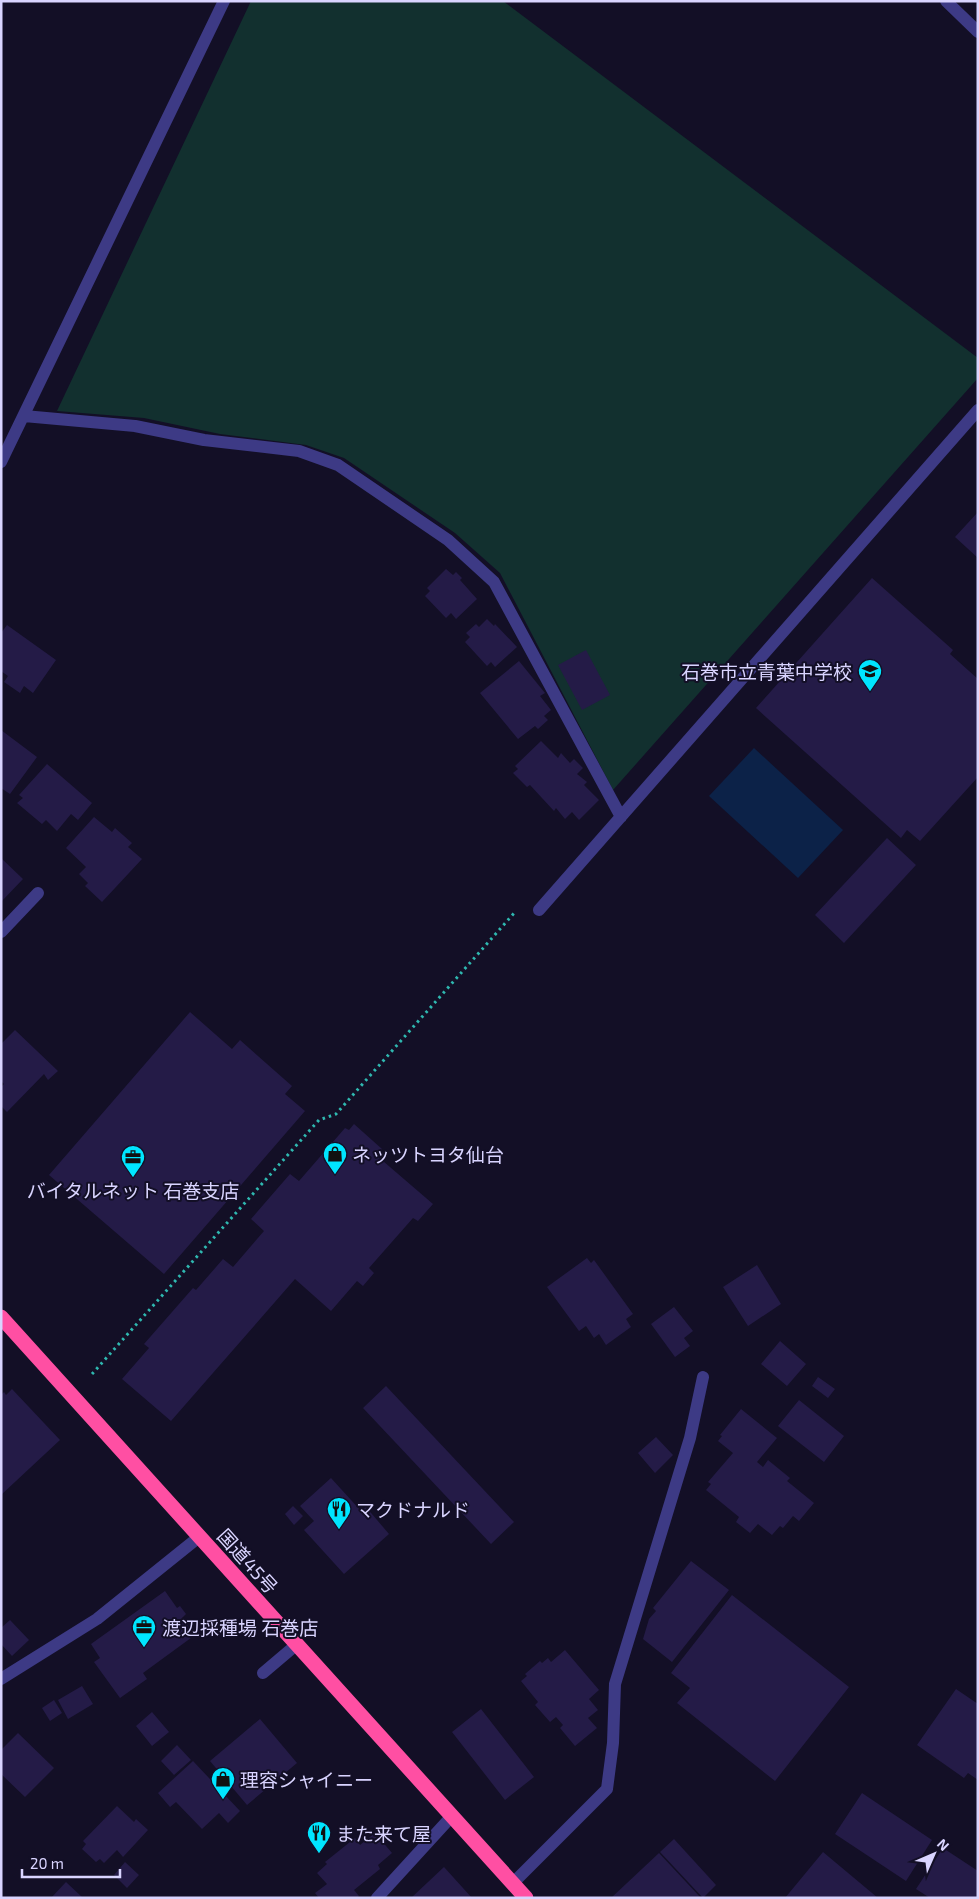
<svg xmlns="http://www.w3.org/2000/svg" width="979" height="1899" viewBox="0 0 979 1899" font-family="'Exo 2','Noto Sans JP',sans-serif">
	<rect width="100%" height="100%" fill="#130f26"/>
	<path fill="#12302f" d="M251 1H503L978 358V378L613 790 500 573 455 533 344 458 306 445 220 434 144 418 57 411Z"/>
	<path fill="#0c2248" d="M754 748 843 830 798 878 709 796Z"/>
	<path fill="#241b47" d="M978 512V558L955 537Z
		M446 569 453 575 456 572 462 578 460 580 477 599 456 619 451 613 446 618 425 596 430 591 427 588Z
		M872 578 953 650 950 654 978 679V777L920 841 907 830 901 838 756 708Z
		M487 619 494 626 495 624 517 647 495 667 491 662 487 666 465 642 470 637 466 633 476 624 479 627Z
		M7 625 56 660 33 693 24 686 20 693 4 682 8 676 1 671V633Z
		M586 650 610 695 582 710 558 665Z
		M519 661 545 693 540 696 551 710 544 716 548 720 538 729 535 726 518 739 480 693Z
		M1 730 37 757 10 794 1 788Z
		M541 741 558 758 561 753 570 763 574 759 583 768 577 774 587 782 584 785 599 800 579 820 572 812 565 819 556 808 554 811 530 785 527 787 513 773 518 769 515 766Z
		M47 764 92 803 78 820 71 814 57 831 46 820 42 824 17 803 23 798 19 795Z
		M94 817 112 832 115 828 132 843 128 847 142 859 102 902 85 886 88 883 79 874 86 867 66 848Z
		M887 838 916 865 844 943 815 915Z
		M1 858 23 879 1 902Z
		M190 1012 232 1049 240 1040 292 1086 285 1094 305 1111 164 1274 49 1175Z
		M15 1030 58 1071 48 1080 44 1074 7 1112 1 1106V1087L4 1084 1 1081V1044Z
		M354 1124 382 1149 376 1155 433 1204 418 1221 413 1218 369 1268 374 1273 363 1286 357 1281 331 1311 295 1279 171 1421 122 1379 149 1348 144 1344 193 1288 196 1290 223 1259 233 1267 264 1231 251 1219 290 1174 299 1181 345 1128 349 1130Z
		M587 1258 591 1263 594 1260 633 1314 626 1319 631 1327 606 1345 599 1334 594 1338 586 1326 579 1331 547 1287Z
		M757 1265 781 1304 748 1326 723 1287Z
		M674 1307 693 1331 684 1338 690 1346 675 1357 651 1324Z
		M780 1341 806 1364 787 1386 761 1364Z
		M818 1377 835 1389 828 1398 812 1386Z
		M386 1386 514 1522 491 1544 363 1408Z
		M12 1389 60 1440 1 1495V1395L4 1392 6 1395Z
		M799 1400 844 1436 824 1462 778 1426Z
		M741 1409 777 1438 757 1462 763 1467 768 1460 790 1478 787 1481 814 1503 799 1521 793 1516 783 1528 780 1526 772 1535 758 1524 750 1533 736 1522 739 1517 706 1490 711 1484 708 1482 733 1453 718 1441 722 1436 720 1435Z
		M656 1437 673 1455 655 1473 638 1453Z
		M331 1478 361 1511 366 1507 389 1534 344 1574 304 1530 314 1521 300 1506Z
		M293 1506 303 1516 294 1525 285 1514Z
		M691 1561 729 1590 672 1662 643 1639 649 1619 656 1611 653 1608Z
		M165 1591 177 1608 180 1606 186 1614 182 1618 195 1635 143 1673 147 1679 120 1698 94 1662 100 1658 91 1644Z
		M732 1595 849 1687 775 1781 677 1703 690 1688 671 1673Z
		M10 1620 29 1640 12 1656 1 1644V1628Z
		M565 1650 599 1690 589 1699 598 1710 588 1718 597 1728 575 1746 560 1728 563 1725 556 1717 550 1722 535 1705 538 1702 521 1681 527 1676 525 1674 540 1661 542 1663 548 1658 551 1662Z
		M82 1686 93 1704 68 1719 58 1700Z
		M956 1689 978 1704V1780L968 1773 964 1778 917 1745Z
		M54 1700 62 1713 50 1721 42 1708Z
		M481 1709 534 1777 505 1800 452 1732Z
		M152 1712 169 1732 152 1746 136 1726Z
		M260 1719 297 1763 247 1805 210 1761Z
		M18 1733 54 1768 25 1797 1 1774V1750Z
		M177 1745 191 1760 174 1775 161 1761Z
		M193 1761 240 1811 228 1823 219 1813 202 1829 176 1802 170 1807 158 1793Z
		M862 1793 932 1840 906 1881 835 1834Z
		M117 1806 134 1822 136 1819 148 1830 123 1857 117 1850 104 1863 100 1859 96 1862 82 1849 86 1844 83 1841Z
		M375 1833 392 1853 378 1865 380 1869 354 1890 359 1896 357 1898H319L315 1893 327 1884 317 1873 327 1864 325 1862 355 1838 360 1845Z
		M674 1839 716 1885 703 1898 660 1852Z
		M943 1848 978 1871V1898H930L916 1889Z
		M823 1852 878 1898H785Z
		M659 1853 701 1898H611Z
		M125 1862 139 1875 127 1888 114 1875Z
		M444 1867 472 1898H411Z
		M66 1882 83 1898H51Z"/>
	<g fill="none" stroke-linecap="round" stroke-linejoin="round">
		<path stroke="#2fb8b0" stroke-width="3" stroke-dasharray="2.5 4" stroke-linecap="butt" d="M92 1374 319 1120 336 1114 516 911"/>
		<path stroke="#3d3a85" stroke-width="12" d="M946 1 978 32
			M24 416 135 426 204 440 299 451 338 465 448 540 494 582 621 817
			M1 462 224 1
			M539 910 978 410
			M1 932 38 893
			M263 1673 296 1645
			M1 1679 97 1619 199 1537
			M513 1883 607 1789 613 1743 615 1684 690 1438 703 1377
			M377 1898 451 1817"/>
		<path stroke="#ff4fa3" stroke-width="15" d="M1 1317 526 1898"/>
	</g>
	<defs>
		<g id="school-pin" transform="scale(1.25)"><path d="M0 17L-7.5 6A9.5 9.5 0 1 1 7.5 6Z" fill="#00e5ff" stroke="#130f26"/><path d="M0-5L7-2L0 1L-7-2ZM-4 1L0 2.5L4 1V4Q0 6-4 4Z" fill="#111"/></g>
		<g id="shop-pin" transform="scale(1.25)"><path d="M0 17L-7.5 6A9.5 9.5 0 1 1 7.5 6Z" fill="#00e5ff" stroke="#130f26"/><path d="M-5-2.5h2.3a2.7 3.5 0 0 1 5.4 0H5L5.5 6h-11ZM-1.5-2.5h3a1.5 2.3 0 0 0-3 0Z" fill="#111"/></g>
		<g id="office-pin" transform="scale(1.25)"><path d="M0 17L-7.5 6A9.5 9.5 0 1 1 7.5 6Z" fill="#00e5ff" stroke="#130f26"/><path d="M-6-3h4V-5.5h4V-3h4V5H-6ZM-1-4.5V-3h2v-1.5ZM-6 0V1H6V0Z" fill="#111"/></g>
		<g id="restaurant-pin" transform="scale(1.25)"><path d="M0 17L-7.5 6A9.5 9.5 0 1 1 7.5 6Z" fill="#00e5ff" stroke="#130f26"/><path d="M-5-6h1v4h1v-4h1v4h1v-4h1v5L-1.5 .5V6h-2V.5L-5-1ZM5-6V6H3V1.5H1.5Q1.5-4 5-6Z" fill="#111"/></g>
	</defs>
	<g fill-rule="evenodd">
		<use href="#school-pin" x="870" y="671"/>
		<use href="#shop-pin" x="335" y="1154"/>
		<use href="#office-pin" x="133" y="1157"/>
		<use href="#restaurant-pin" x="339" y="1509"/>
		<use href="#office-pin" x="144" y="1627"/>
		<use href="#shop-pin" x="223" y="1779"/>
		<use href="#restaurant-pin" x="319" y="1833"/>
	</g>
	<g text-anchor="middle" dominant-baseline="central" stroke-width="4" stroke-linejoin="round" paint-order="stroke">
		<g font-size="19" fill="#d9d4ff" stroke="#130f26" text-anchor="start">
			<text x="852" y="671" text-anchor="end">石巻市立青葉中学校</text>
			<text x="352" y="1154">ネッツトヨタ仙台</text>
			<text x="133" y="1190" text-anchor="middle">バイタルネット 石巻支店</text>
			<text x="356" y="1509">マクドナルド</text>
			<text x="162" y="1627">渡辺採種場 石巻店</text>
			<text x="240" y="1779">理容シャイニー</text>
			<text x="336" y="1833">また来て屋</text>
		</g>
		<g font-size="19" fill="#d9d4ff" stroke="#130f26">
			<text transform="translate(248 1561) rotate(48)">国道45号</text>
		</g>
	</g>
	<rect width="979" height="1899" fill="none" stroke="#d9d4ff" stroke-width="5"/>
	<g transform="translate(934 1854) rotate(45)" stroke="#130f26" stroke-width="4" paint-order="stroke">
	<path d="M0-4L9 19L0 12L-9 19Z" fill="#d9d4ff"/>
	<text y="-8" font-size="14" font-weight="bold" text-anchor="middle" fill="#d9d4ff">N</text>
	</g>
	<path d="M22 1869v8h98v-8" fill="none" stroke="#d9d4ff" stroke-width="2.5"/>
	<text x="30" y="1869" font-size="15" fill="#d9d4ff" stroke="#130f26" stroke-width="4" paint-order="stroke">20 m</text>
</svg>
